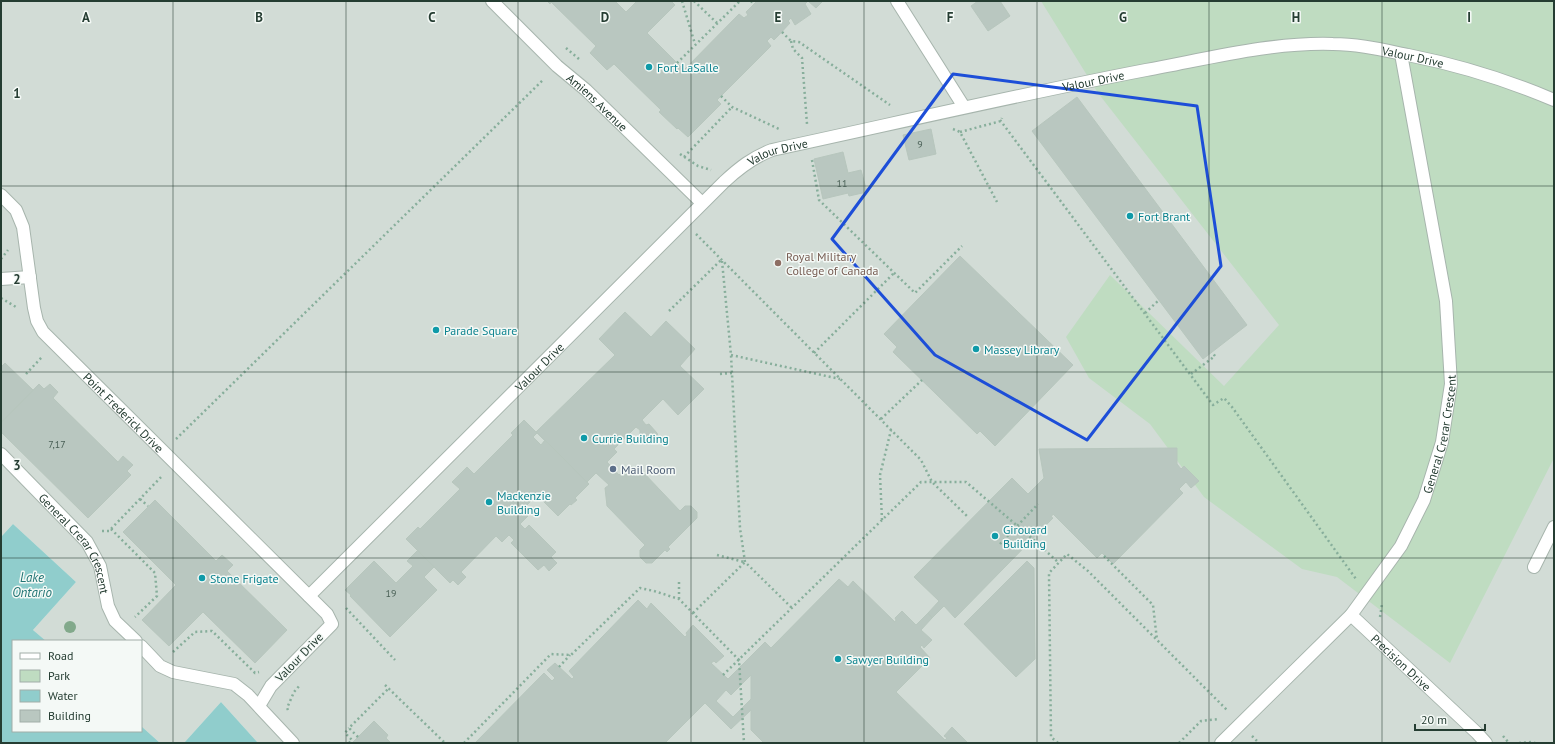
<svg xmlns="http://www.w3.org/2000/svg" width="1555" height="744" viewBox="0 0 1555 744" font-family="'PT Sans',sans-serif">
	<rect width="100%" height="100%" fill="#e4ede7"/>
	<path fill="#d2dcd6" d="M1 1H1554V743H258L221 702 184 743H160L141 726V641H46L33 630 76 582 13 524 1 537Z"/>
	<path fill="#bfdcc1" d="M1041 1H1554V458L1450 663 1337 577 1302 569 1204 497 1150 424 1089 378 1066 337 1110 275 1224 386 1279 325 1098 93Z"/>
	<path fill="#90cdcc" d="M13 524 76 582 33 630 46 641H13V731H141V726L160 743H1V537Z
		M221 702 258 743H184Z"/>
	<path fill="#b9c7c0" stroke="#b7c6bd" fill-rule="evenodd" d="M547 1H615L626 12 637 1H671L675 5 647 33 684 70 739 14 744 18 748 15 746 12 757 1H808L805 4 811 14 795 25 791 18 788 21 790 23 777 37 774 40 771 37 767 41 771 46 717 100 721 104 688 137 678 128 677 129 659 112 661 110 614 64 607 70 590 53 596 46 551 2 550 4Z
		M808 1H823L816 8Z
		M978 1H1000L1010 16 988 31 971 6Z
		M1077 97 1247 325 1203 359 1032 131Z
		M931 129 936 154 909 160 903 135Z
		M843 152 848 173 861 170 867 192 849 196 848 193 823 199 814 159Z
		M960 256 1073 365 995 446 980 431 977 434 893 352 897 347 884 334Z
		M625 312 651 337 666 321 695 349 680 366 704 389 678 415 663 399 642 420 646 425 649 424 657 433 658 436 652 442H648L640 434V430L636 427 614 449 617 452 607 462 619 475 622 472 642 471 680 511 685 506H691L697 512V518L668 547 670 549 667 552 665 550 652 563H646L640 557V550L645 545 607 506 605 488 609 485 596 473 587 482 536 432 615 355 599 339Z
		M5 363 33 390 3 421 1 419V367Z
		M39 384 44 389 50 384 58 392 53 398 118 462 123 456 133 465 127 471 131 475 88 518 1 432V423Z
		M524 420 537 433 533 437 541 445 545 440 589 484 575 498 577 500 571 505 570 504 558 516 537 495 522 510 528 516 520 524 525 529 529 525 556 552 551 557 557 563 549 571 544 565 538 570 511 543 514 540 509 535 502 542 496 536 461 572 466 577 458 585 453 580 450 583 406 539 418 527 420 529 460 489 452 482 467 467 474 474 513 435 511 433Z
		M1177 448V464L1181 469 1184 466 1199 481 1191 488 1186 482 1179 489 1183 493 1113 564 1102 553 1097 558 1053 514 1051 517 1053 518 955 618 944 606 932 618 928 613 939 601 914 577 1012 478 1028 494 1044 478 1039 449Z
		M155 500 216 561 222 555 233 565 227 571 287 630 255 663 203 612 169 646 142 620 176 585 123 532Z
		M418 550 434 567 424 577 437 590 390 637 350 596 351 595 345 590 374 561 396 583 413 566 407 561Z
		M1027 561 1034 568 1035 659 1016 677 964 624Z
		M839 579 848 587 853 581 895 622 896 620 895 618 902 611 916 625 928 613 932 618 921 630 932 640 924 648 922 645 920 647 930 658 896 692 945 740 947 738 944 736 952 727 968 743H764L751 730V710L731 729 705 703 665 743H475L544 673 552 681 555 678 547 670 555 663 572 679 574 677 569 671 638 600 647 609 651 603 685 637 687 635 686 633 693 625 724 656 716 663 714 661 711 663 728 679 765 642 771 648ZM751 675V699L733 717 716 701 726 690 731 695Z
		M374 721 388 735 386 738 391 743H352Z"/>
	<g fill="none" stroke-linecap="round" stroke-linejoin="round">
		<g stroke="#a7b5ad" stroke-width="14">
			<g id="minor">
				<path id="s1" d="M492 1 557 66 586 90 702 203"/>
				<path d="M897 1 964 107"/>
				<path id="s2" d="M1 195 16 210 23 227 34 308 37 321 43 332 327 614 332 624 271 686 259 706"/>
				<path d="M1 279 30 277"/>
				<path id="s3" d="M1 454 87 542 100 566 108 606 115 621 136 641"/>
				<path d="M1534 567 1554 527"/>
				<path id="s4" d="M309 596 724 182C739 168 753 157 772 150 897 123 1021 94 1146 70 1207 59 1270 42 1333 44 1358 44 1383 50 1408 55 1458 65 1507 80 1554 100"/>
				<path id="s5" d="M1351 615 1477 733 1486 743"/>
				<path d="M141 646 160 666 173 672 234 684 248 695 293 743"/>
				<path id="s6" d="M1221 743 1351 615 1401 546 1424 500 1442 442 1451 384 1446 301 1401 54"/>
			</g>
		</g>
		<path stroke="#87ae9b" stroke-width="2.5" stroke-dasharray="2 3" stroke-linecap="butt" d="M682 1 695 44
			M694 1 717 23
			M751 1 754 4
			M782 32 791 41 799 42 890 105
			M791 41 793 49 802 58 807 124
			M566 48 579 59
			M677 63 740 1
			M721 96 732 107 779 129
			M1000 120 1213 405 1224 398 1232 407 1356 579
			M953 129 960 132 997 202
			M960 132 1001 121 1002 118
			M680 154 698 166 711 170
			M684 157 732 107
			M812 160 819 200 915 293 962 246
			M696 234 921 460 932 482 968 517
			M1 259 8 250
			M722 261 731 355 740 528 745 562 792 608
			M1 298 16 307
			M669 311 721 260
			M1145 313 1159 300
			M814 353 894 273
			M731 355 840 379
			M26 374 42 357
			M720 374 732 373
			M1191 374 1215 356 1212 352
			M881 419 922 380
			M176 439 544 79
			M140 499 148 506
			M882 520 880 475 891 430
			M111 529 155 573 157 596 135 617
			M102 531H109L163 475
			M1000 544 1038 504
			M717 555 744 562
			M1104 556 1153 605 1157 640
			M679 582V599
			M346 608 395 660
			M693 613 745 562
			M1380 617 1382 604
			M173 652 195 632 212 631 255 673 259 672
			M559 667 570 655
			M723 675 921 482H966L1035 541 1059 563
			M385 685 445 743
			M288 710 287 708 294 692 300 685
			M1252 736 1259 743
			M1503 736 1509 743
			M358 737 349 728 389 688
			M349 743 352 740 345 733 349 728
			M464 743 551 654 571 655 640 588 654 591 679 599 739 660 744 743
			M1058 743 1051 737 1049 573 1067 554 1088 571 1228 711
			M1179 743 1201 721 1219 719
			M1519 743 1532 742 1535 743"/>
		<use href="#minor" stroke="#fff" stroke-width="12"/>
	</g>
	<circle fill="#82a98b" cx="70" cy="627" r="6"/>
	<path fill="none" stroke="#1d4ed8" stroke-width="3" stroke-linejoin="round" d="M953 74 1197 106 1221 266 1087 440 935 355 832 239Z"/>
	<path fill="none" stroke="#253d32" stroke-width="1" stroke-opacity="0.55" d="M173 1V743M346 1V743M518 1V743M691 1V743M864 1V743M1037 1V743M1209 1V743M1382 1V743M1 186H1554M1 372H1554M1 558H1554"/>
	<g fill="#0f9aa8" stroke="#f4f9f6" stroke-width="1.5">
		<circle cx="649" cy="67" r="4"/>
		<circle cx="1130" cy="216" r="4"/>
		<circle cx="436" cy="330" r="4"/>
		<circle cx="976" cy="349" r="4"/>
		<circle cx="584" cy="438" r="4"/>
		<circle cx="489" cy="502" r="4"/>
		<circle cx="995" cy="536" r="4"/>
		<circle cx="202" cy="578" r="4"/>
		<circle cx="838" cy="659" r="4"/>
	</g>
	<circle fill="#8d6e63" stroke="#f4f9f6" stroke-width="1.5" cx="778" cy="263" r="4"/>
	<circle fill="#5c6f8a" stroke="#f4f9f6" stroke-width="1.5" cx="613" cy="469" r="4"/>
	<g text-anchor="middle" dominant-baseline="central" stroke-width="3" stroke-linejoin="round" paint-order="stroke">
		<g font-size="10" fill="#4a6056">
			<text x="920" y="144">9</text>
			<text x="842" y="183">11</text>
			<text x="57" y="444">7,17</text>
			<text x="391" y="593">19</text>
		</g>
		<g font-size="12" fill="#253d32" stroke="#f4f9f6">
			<text stroke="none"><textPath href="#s4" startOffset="1297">Valour Drive</textPath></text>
			<text stroke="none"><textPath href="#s4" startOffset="973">Valour Drive</textPath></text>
			<text stroke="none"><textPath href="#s1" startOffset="146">Amiens Avenue</textPath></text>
			<text stroke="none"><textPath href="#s4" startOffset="649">Valour Drive</textPath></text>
			<text stroke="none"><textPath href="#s4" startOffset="325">Valour Drive</textPath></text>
			<text stroke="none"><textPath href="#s2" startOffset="261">Point Frederick Drive</textPath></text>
			<text stroke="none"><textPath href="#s6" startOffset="387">General Crerar Crescent</textPath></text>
			<text stroke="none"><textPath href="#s3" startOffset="118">General Crerar Crescent</textPath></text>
			<text transform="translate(299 657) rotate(-46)">Valour Drive</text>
			<text stroke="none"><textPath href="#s5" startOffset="69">Precision Drive</textPath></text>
		</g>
		<g font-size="12" fill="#0d838f" stroke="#f4f9f6" text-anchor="start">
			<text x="657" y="67">Fort LaSalle</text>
			<text x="1138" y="216">Fort Brant</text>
			<text x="444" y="330">Parade Square</text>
			<text x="984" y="349">Massey Library</text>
			<text x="592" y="438">Currie Building</text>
			<text x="497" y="495">Mackenzie<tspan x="497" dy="14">Building</tspan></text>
			<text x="1003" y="529">Girouard<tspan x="1003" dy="14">Building</tspan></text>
			<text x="210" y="578">Stone Frigate</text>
			<text x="846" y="659">Sawyer Building</text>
		</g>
		<g font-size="12" fill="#785e54" stroke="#f4f9f6" text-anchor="start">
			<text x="786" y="256">Royal Military<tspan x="786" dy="14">College of Canada</tspan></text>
		</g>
		<g font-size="12" fill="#4e5e75" stroke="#f4f9f6" text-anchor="start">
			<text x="621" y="469">Mail Room</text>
		</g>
		<g font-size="13" font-style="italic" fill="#227574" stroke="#f4f9f6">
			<text x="32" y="577">Lake<tspan x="32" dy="15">Ontario</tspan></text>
		</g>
	</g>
	<g font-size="13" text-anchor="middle" font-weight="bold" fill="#253d32" stroke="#f4f9f6" stroke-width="3" stroke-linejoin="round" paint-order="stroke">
		<text x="86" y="22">A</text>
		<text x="259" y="22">B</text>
		<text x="432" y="22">C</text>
		<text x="605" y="22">D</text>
		<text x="778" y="22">E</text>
		<text x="950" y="22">F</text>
		<text x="1123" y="22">G</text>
		<text x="1296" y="22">H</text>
		<text x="1469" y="22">I</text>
		<text x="17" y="98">1</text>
		<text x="17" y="284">2</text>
		<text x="17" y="470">3</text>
	</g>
	<rect width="1555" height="744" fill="none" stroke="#253d32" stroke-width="4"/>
	<rect x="12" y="640" width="130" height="92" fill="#f4f9f6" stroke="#a1aea8"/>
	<rect x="20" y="653" width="20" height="6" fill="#ffffff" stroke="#a1aea8"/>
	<text x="48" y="660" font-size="12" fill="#253d32">Road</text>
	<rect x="20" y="670" width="20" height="12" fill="#bfdcc1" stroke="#a1aea8"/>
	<text x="48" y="680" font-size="12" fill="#253d32">Park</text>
	<rect x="20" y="690" width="20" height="12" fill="#90cdcc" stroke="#a1aea8"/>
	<text x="48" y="700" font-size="12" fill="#253d32">Water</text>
	<rect x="20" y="710" width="20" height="12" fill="#b9c7c0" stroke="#a1aea8"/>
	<text x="48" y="720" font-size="12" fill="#253d32">Building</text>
	<path d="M1415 724v6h70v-6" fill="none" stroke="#253d32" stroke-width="2"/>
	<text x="1421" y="724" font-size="12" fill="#253d32" stroke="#f4f9f6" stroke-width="3" paint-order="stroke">20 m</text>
</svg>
